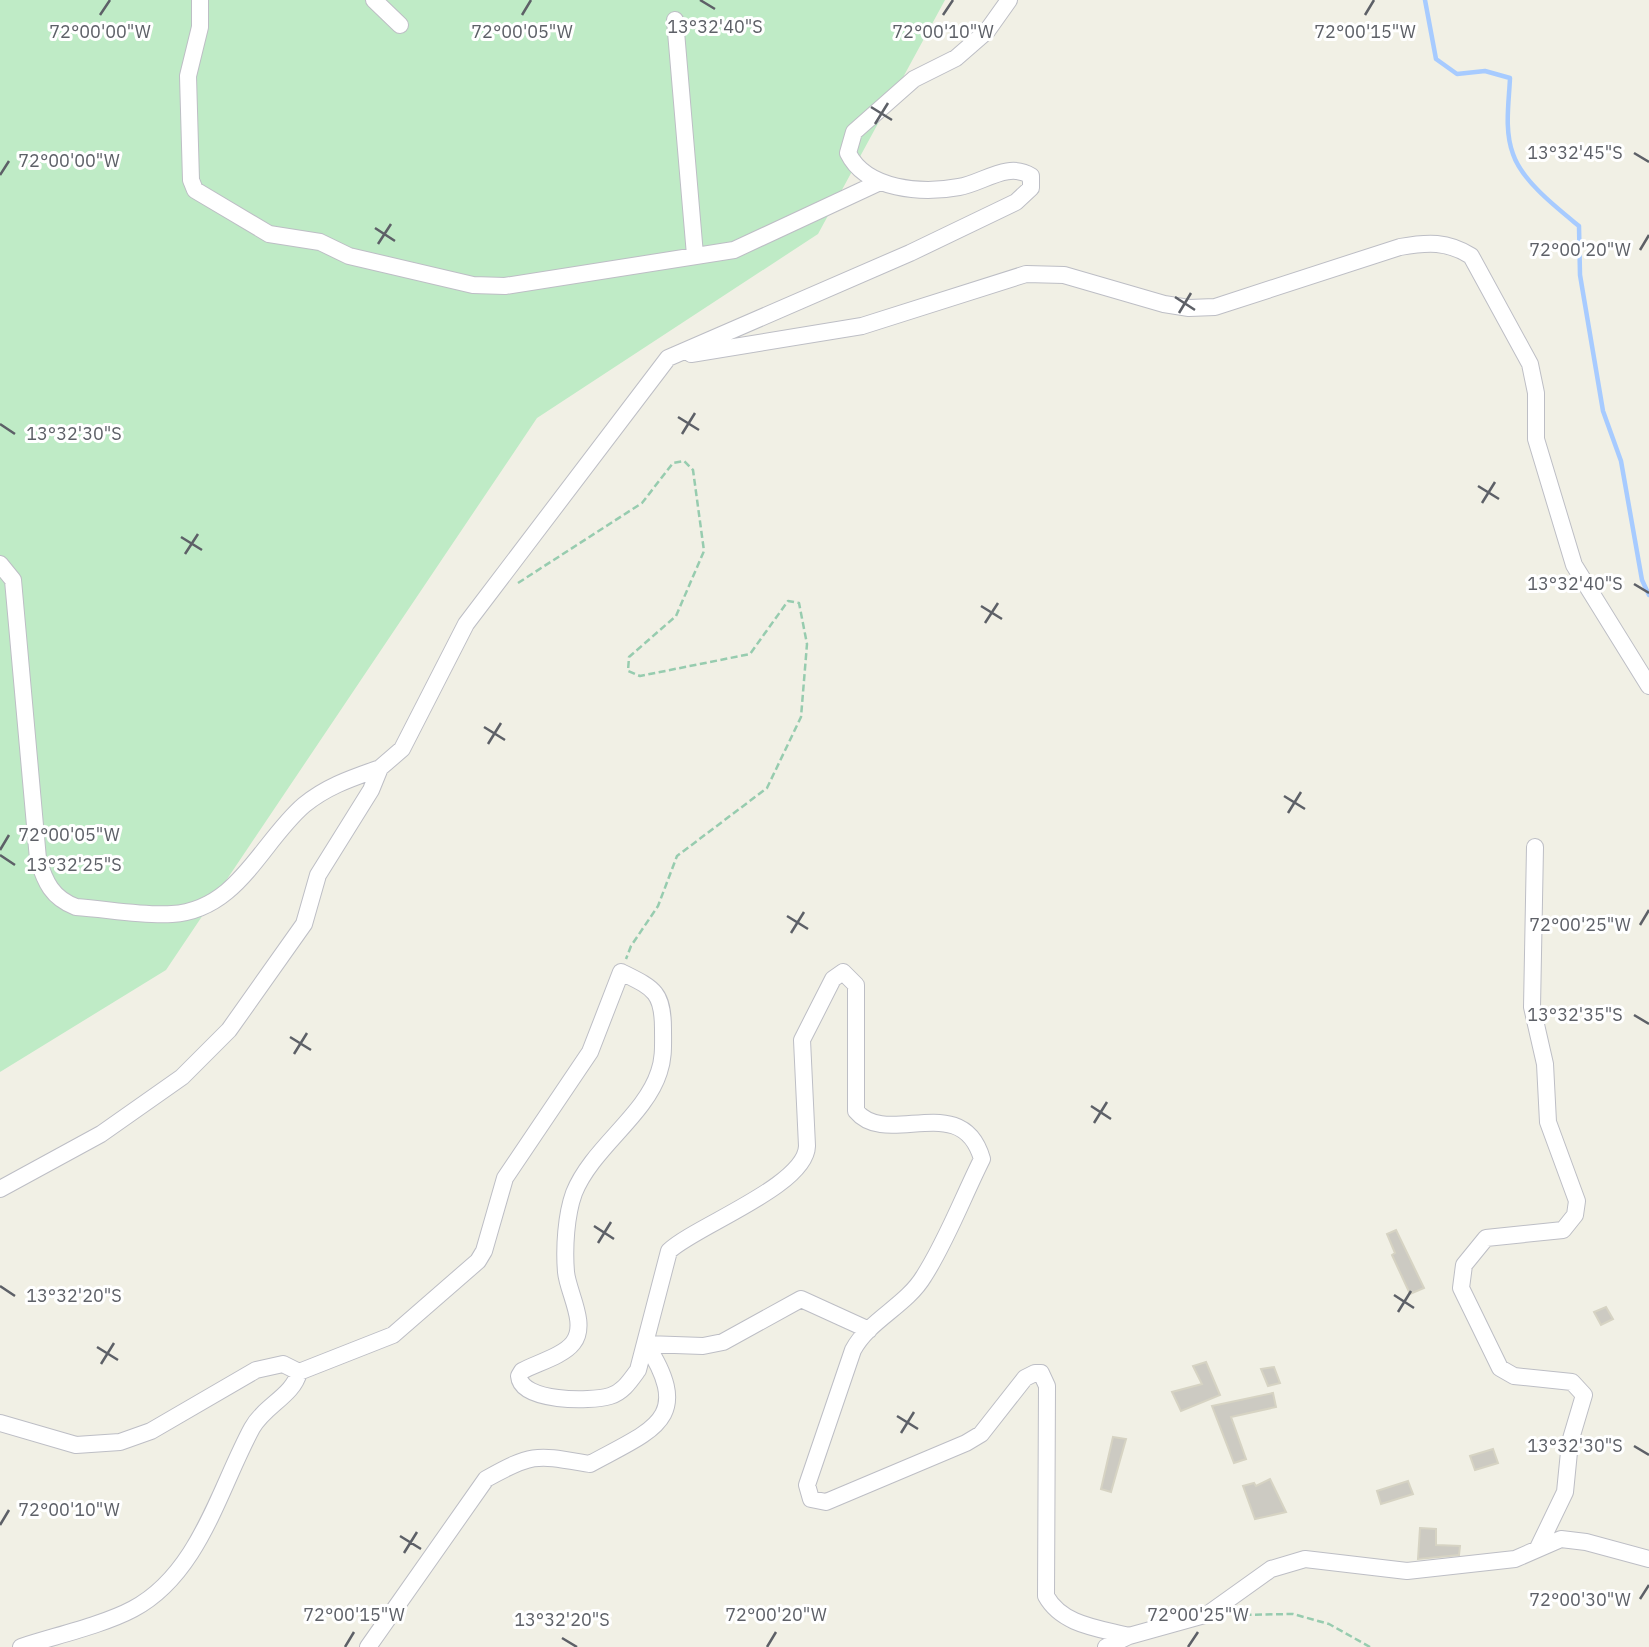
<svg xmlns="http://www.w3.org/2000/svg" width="1649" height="1647" viewBox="0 0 1649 1647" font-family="'IBM Plex Sans',sans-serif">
	<rect width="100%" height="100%" fill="#f1f0e5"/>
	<path fill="#bfebc6" d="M0 0H945L818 234 537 418 166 970 0 1072Z"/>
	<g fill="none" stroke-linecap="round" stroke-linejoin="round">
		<path stroke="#a7cbff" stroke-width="4.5" d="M1425 0 1436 59 1457 74 1485 71 1510 78C1509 102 1504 130 1513 154 1522 181 1557 208 1579 226L1580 275 1603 411 1621 461 1642 580 1649 595"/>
	</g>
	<path fill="#cccac2" stroke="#d6d3c3" stroke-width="2" d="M1396 1230 1424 1288 1410 1294 1392 1255 1395 1253 1387 1234Z
		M1606 1307 1613 1319 1601 1325 1594 1312Z
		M1206 1362 1220 1395 1181 1411 1172 1392 1202 1384 1193 1366Z
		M1274 1367 1280 1383 1268 1386 1261 1369Z
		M1273 1393 1276 1407 1231 1417 1246 1459 1234 1463 1212 1406Z
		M1113 1437 1126 1439 1111 1492 1101 1489Z
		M1493 1449 1498 1463 1475 1470 1470 1456Z
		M1270 1479 1286 1512 1255 1519 1243 1486 1254 1483 1256 1486Z
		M1408 1481 1413 1494 1381 1504 1377 1491Z
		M1420 1528 1436 1529V1545L1460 1546 1459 1555 1418 1559Z"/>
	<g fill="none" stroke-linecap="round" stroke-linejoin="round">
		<g stroke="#bdbec5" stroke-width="18">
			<path id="minor" d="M200 0V27L188 76 191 180 195 190 269 234 320 242 349 256 473 285 505 286 734 250 880 182
				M374 0 400 25
				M675 20 695 255
				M691 354 862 326 1026 274 1064 275 1164 304 1189 308 1215 307 1400 247C1428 242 1447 241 1471 256L1530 364 1536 393V439L1574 565 1649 686
				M0 564 13 580 38 859C45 882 52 898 76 907 107 909 141 916 172 914 238 910 261 842 304 805 327 786 352 778 380 768
				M1535 847 1532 1007 1545 1064 1548 1122 1577 1201 1575 1215 1563 1230 1486 1238 1464 1265 1461 1288 1500 1368 1514 1376 1572 1382 1584 1395 1570 1442 1565 1492 1538 1548
				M0 1189 101 1134 182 1077 229 1030 304 924 318 875 371 790 380 768 402 749 466 624 668 358 910 253 1016 202 1031 188V176C1008 161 983 183 959 187 922 194 866 190 848 153L854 132 914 79 956 58 987 31 1009 0
				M299 1372 393 1335 478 1261 484 1251 505 1178 590 1052 621 972C653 988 663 991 663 1029 663 1044 664 1058 659 1072 645 1116 592 1148 574 1193 566 1215 564 1248 566 1272 568 1293 588 1324 573 1343 563 1356 537 1363 522 1371L519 1376C521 1402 590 1402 610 1396 623 1392 630 1381 638 1370L669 1251C695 1226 806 1186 807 1146L802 1040 833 979 843 972 856 985V1111C887 1149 962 1089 982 1159 963 1197 947 1240 924 1276 906 1306 869 1320 853 1350L807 1485 811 1499 826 1502 966 1443 981 1434 1025 1378 1035 1373H1041L1047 1386 1046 1596C1062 1625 1098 1628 1129 1636
				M0 1423 76 1445 120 1442 151 1431 256 1370 283 1364 299 1372
				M21 1647C54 1636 103 1625 133 1609 199 1574 219 1489 252 1428 265 1405 293 1396 299 1372
				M368 1647 486 1479C534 1452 537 1455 590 1464 654 1429 694 1419 646 1344L703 1346 723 1342 801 1299 869 1330
				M1106 1647 1129 1636 1208 1614 1271 1569 1305 1559 1407 1571 1515 1559 1561 1539 1586 1542 1649 1559"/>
		</g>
		<path stroke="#97ccaf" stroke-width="2.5" stroke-dasharray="7 3.5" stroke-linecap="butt" d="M518 583 642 503 673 463 684 461 693 470 704 551 676 616 629 657 628 671 640 676 750 654 788 601 799 603 807 644 801 717 767 788 677 856 658 906 631 946 626 959
			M1234 1615 1293 1614 1329 1624 1370 1647"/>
		<use href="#minor" stroke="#fff" stroke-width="16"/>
	</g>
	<path fill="none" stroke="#5d6067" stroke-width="2.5" d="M700 0 715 9M100 15 110 0M522 15 531 0M943 15 953 0M1365 15 1374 0M871 107 892 120M875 124 888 103M1634 153 1649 162M0 175 9 161M375 228 395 241M378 244 391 224M1640 250 1649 235M1175 297 1195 310M1179 313 1191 293M678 417 699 430M0 424 15 434M682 434 695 413M1478 486 1499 499M1482 503 1495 482M181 537 202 550M185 554 198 534M1634 584 1649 593M981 606 1002 619M985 623 998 603M484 727 505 740M488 744 501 723M1284 796 1305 809M1288 813 1301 792M0 850 9 835M0 855 15 865M787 916 808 929M1640 925 1649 910M791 933 804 912M1634 1015 1649 1024M290 1037 311 1050M294 1054 307 1033M1091 1106 1111 1119M1094 1123 1107 1102M594 1226 614 1239M598 1243 611 1222M0 1286 15 1296M1394 1295 1414 1308M1398 1312 1411 1291M97 1347 118 1360M101 1364 114 1343M897 1416 918 1429M901 1433 914 1412M1634 1446 1649 1455M0 1525 9 1510M400 1536 421 1549M404 1553 417 1532M1640 1599 1649 1585M562 1638 577 1647M345 1647 354 1632M767 1647 776 1632M1188 1647 1198 1632"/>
	<g font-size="18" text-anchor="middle" fill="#5d6067" stroke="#fff" stroke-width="6" stroke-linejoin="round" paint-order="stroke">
		<text x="715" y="33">13°32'40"S</text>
		<text x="100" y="38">72°00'00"W</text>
		<text x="522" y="38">72°00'05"W</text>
		<text x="943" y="38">72°00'10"W</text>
		<text x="1365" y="38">72°00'15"W</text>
		<text x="1575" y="159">13°32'45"S</text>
		<text x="69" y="167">72°00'00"W</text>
		<text x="1580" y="256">72°00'20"W</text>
		<text x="74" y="440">13°32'30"S</text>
		<text x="1575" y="590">13°32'40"S</text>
		<text x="69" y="841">72°00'05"W</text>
		<text x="74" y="871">13°32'25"S</text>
		<text x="1580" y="931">72°00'25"W</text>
		<text x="1575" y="1021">13°32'35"S</text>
		<text x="74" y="1302">13°32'20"S</text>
		<text x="1575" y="1452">13°32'30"S</text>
		<text x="69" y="1516">72°00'10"W</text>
		<text x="1580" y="1606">72°00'30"W</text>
		<text x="354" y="1621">72°00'15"W</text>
		<text x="776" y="1621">72°00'20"W</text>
		<text x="1198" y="1621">72°00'25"W</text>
		<text x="562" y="1626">13°32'20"S</text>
	</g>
</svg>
